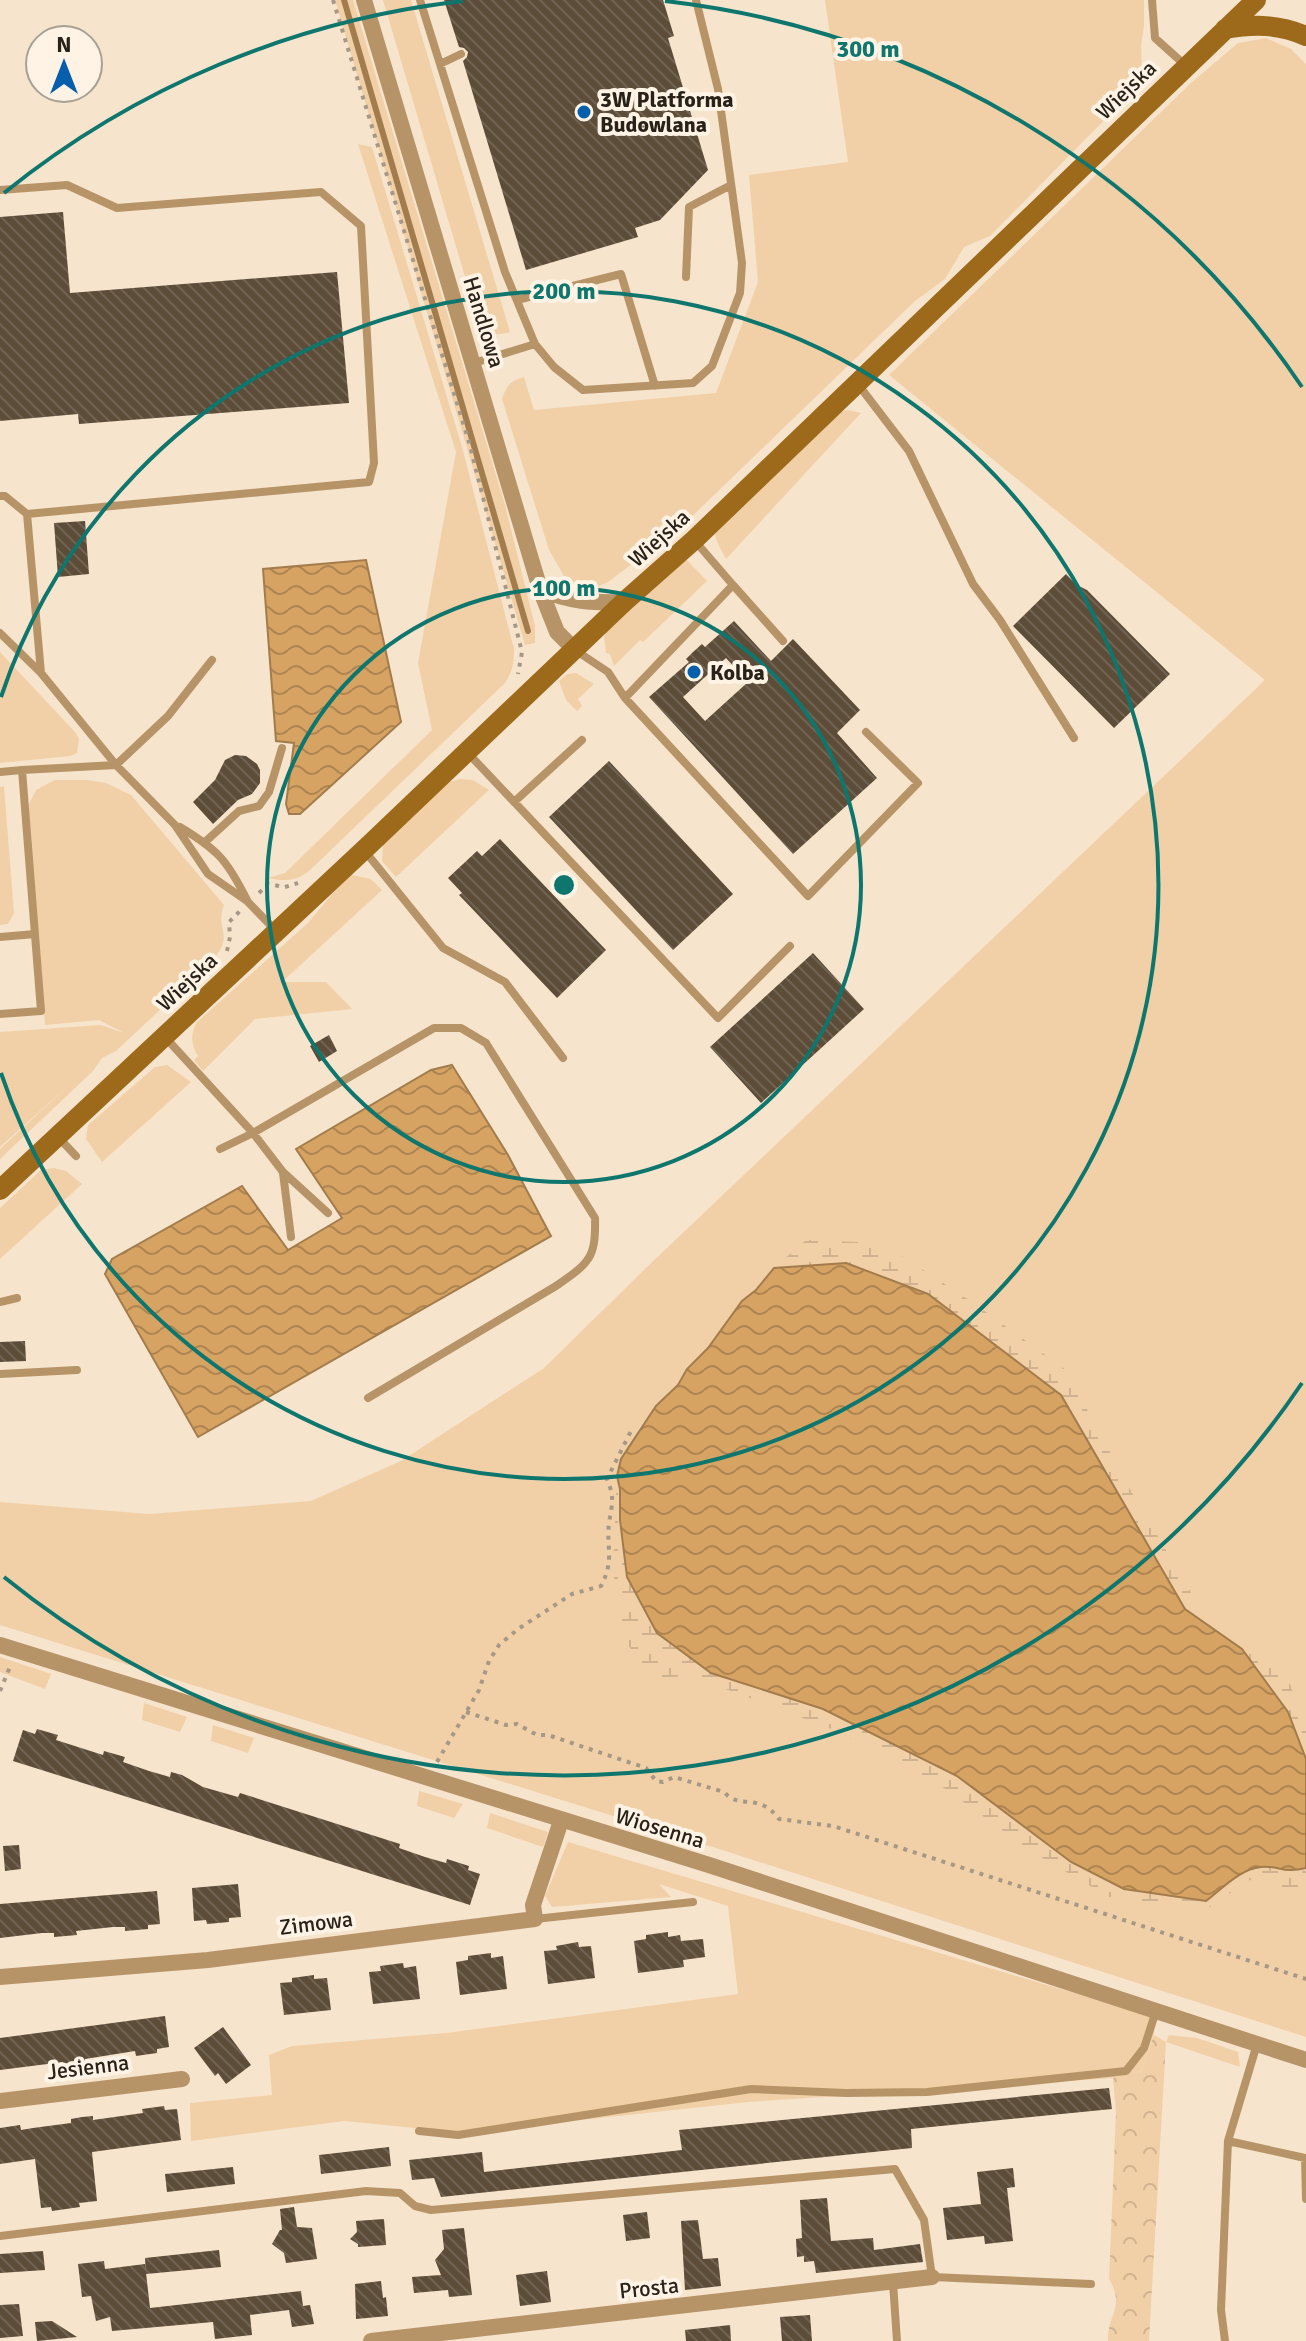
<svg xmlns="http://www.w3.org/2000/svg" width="1306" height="2341" viewBox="0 0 1306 2341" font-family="Signika,sans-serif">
	<defs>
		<pattern id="forest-crowns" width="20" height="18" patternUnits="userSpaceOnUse" patternTransform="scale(2)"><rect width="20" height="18" fill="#f1d0a7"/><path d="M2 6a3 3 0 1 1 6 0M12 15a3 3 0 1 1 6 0" fill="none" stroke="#cfb28f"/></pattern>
		<pattern id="wetland-marsh" width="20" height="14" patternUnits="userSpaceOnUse" patternTransform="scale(2)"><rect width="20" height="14" fill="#f1d0a7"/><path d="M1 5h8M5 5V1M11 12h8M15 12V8" fill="none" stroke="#cfb28f"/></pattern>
		<pattern id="water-waves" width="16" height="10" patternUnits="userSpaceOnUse" patternTransform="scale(2)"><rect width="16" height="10" fill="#d6a362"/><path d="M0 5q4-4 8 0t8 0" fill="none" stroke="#ae8450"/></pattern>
		<pattern id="building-back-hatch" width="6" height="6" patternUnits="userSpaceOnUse" patternTransform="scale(2)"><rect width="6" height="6" fill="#5c4c38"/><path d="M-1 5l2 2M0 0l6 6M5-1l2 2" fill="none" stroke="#706352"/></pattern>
	</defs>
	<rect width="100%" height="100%" fill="#f7e4cd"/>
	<path fill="#f1d0a7" d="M335 0H353L505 505 535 626V643L525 645Z
		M383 0H411L510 332C498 336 486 335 479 324Z
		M825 0H1144V26L1141 45 1142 69 1129 95 990 236 964 247 945 279 915 301 680 528 608 582 592 589 570 586 549 550 502 399C507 385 510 381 524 377L534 410 716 393 758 282 749 175 848 162Z
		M1266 38 1291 49 1306 64V1759L774 1268 756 1290 742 1301 708 1348 688 1369 678 1385 656 1406 640 1427 617 1476 620 1489V1520L1244 1871 1306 1868V2037L722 1850 0 1625V1502L149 1514 311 1501 401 1461 544 1368 648 1266 1265 680 889 375 1191 83 1238 43Z
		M358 144 372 147 462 447 514 649C514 663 513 671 505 683L308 872C294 882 284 881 267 878L285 873 432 730 418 663 456 452Z
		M848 410 861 413 726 559C722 550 715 542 715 532L841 412Z
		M686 559 707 581 643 642 640 640 614 666 610 654 606 653 604 637 607 630Z
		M0 652 76 733 79 739 77 753 70 756 0 763Z
		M576 673 594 684 578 699 582 706 577 711 566 700 559 681 567 674Z
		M460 779 473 780 489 790 396 877 382 861 383 844 449 782Z
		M55 780H87L106 783 131 795 224 905C214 930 237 935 210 963L116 1051 102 1058 93 1071 0 1159V1149L70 1084 0 1147V1032L101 1025 124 1033 99 1020 45 1025 28 806 36 790Z
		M4 786 14 913 8 924 0 925V787Z
		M352 875 371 879 382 890 282 982H326L352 1009 255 1019 203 1071 194 1060 198 1056C191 1045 190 1034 197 1022L308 923 344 880Z
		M167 1065 191 1082 102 1162 86 1139 88 1125 155 1067Z
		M54 1168 66 1171 82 1184 0 1259V1208L41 1170Z
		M0 1657 51 1674 45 1689 0 1672Z
		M144 1703 187 1717 180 1732 142 1720Z
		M213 1725 254 1738 248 1753 211 1741Z
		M419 1791 463 1804 454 1818 417 1806Z
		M490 1813 548 1832 543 1847 487 1828Z
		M568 1842 1154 2017V2035L1141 2071 1113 2078 748 2102 463 2133 345 2121 191 2141 190 2103 272 2095 269 2055 292 2046 446 2033 738 1994 728 1906 659 1884 671 1897 552 1907 545 1896Z
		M1169 2035 1197 2038 1238 2052 1240 2067 1166 2042Z"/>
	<path fill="url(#forest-crowns)" d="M1154 2035 1166 2042 1149 2341H1108C1107 2314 1126 2308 1109 2279L1116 2113 1113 2078 1141 2071Z"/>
	<path fill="url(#wetland-marsh)" d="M806 1240 882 1243 975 1304 1066 1370 1131 1491 1202 1611 1290 1684 1306 1730V1890L1285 1889 1249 1880 1204 1911 1109 1897 1034 1853 937 1783 834 1730 691 1676 654 1678 623 1639 613 1571 616 1492 643 1497 742 1301 756 1290 774 1268Z"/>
	<path fill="url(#water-waves)" stroke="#a27c4c" stroke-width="2" d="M366 560 401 722 300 814H289L286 804 294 743 276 741 263 569Z
		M452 1065 508 1155 551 1236 198 1437 105 1274 112 1259 242 1186 288 1250 342 1218 296 1149 431 1070Z
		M846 1263 928 1294 1061 1395 1185 1609 1242 1649 1288 1712 1306 1759V1868C1283 1874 1279 1865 1261 1867 1240 1869 1223 1888 1206 1901L1124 1889 1071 1862 957 1776 823 1709 711 1673 657 1633 627 1577 620 1520V1489L617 1476 621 1459 656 1406 678 1385 687 1369 708 1348 742 1301 756 1290 774 1268Z"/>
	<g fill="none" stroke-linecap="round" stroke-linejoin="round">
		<path stroke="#a27c4c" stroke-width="6" d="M344 0 528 631"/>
	</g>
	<path fill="url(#building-back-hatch)" fill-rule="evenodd" d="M444 0H663L674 36 668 38 708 170 660 220 635 228 638 237 526 270 463 61 467 57 468 52 464 48 459 47Z
		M63 212 70 293 337 272 349 403 79 424 78 414 0 421V217Z
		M85 521 89 574 58 577 54 523Z
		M1066 574 1077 585 1087 590 1170 674 1114 728 1013 626Z
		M734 621 771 661 793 639 860 710 837 733 877 778 793 854 649 697 689 662 686 659 693 652 702 644 705 647ZM726 658 748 682 705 721 683 697Z
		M235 755 246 756 257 764 260 770V783L252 794 238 800 213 824 193 802 215 780 225 760Z
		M609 761 733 894 673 950 549 817Z
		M500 839 606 950 557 998 459 895 462 893 448 878 477 851 482 856Z
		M813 953 864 1009 761 1103 710 1047Z
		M329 1035 337 1051 319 1062 310 1046Z
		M25 1341 26 1361 0 1362V1342Z
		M37 1729 58 1735 56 1740 103 1755 104 1751 125 1757 123 1762 149 1771 170 1777 171 1772 182 1775 203 1787 238 1797 240 1793 400 1844 399 1848 425 1857 446 1863 447 1859 469 1866 468 1870 480 1874 470 1905 13 1761 23 1730 35 1734Z
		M19 1845 21 1869 5 1871 3 1846Z
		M238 1884 241 1917 229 1918V1922L207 1924 206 1920 194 1921 192 1888Z
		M157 1891 160 1924 148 1925V1929L125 1931V1927H113L76 1931 77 1935 54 1937V1933H42L0 1938V1904Z
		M668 1932V1937L680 1935 681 1941 703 1939 705 1957 683 1960 684 1967 638 1973 634 1941 646 1939V1935Z
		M578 1942 579 1947 591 1946 595 1978 548 1984 544 1951 557 1950 556 1946Z
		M491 1953V1958L503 1956 507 1989 460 1995 456 1962 468 1960V1956Z
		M403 1963 404 1968 416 1966 420 1999 373 2004 369 1972 381 1971 380 1966Z
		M314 1975V1979L327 1978 331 2010 284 2015 280 1983 292 1982V1978Z
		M165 2016 169 2047 157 2049V2053L136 2056 135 2051 85 2059V2063L74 2065 64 2066 63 2062 0 2070V2038Z
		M223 2027 251 2065 226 2084 218 2073 215 2076 194 2048Z
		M1109 2088 1112 2109 911 2129 912 2148 441 2197 434 2178 412 2180 409 2160 482 2152 484 2172 682 2150 679 2130Z
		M164 2106 165 2110 177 2109 181 2140 92 2152 97 2201 79 2203 80 2207 52 2211 51 2207 41 2208 35 2159 0 2164V2128L20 2125 21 2130 33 2128 71 2123V2119L82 2117 93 2116V2120L143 2113 142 2109Z
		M389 2147 391 2166 321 2174 319 2155Z
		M233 2167 235 2184 167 2192 165 2174Z
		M1013 2168 1015 2187 1007 2188 1013 2241 985 2244 984 2236 947 2240 943 2208 981 2204 977 2172Z
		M827 2198 831 2241 873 2238 874 2250 920 2244 923 2262 816 2273 814 2261 804 2262V2256L797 2257 796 2239 802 2238 800 2200Z
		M294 2207 297 2227 312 2228 317 2259 286 2263 284 2253 272 2244 280 2230H282L280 2209Z
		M647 2212 650 2238 626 2241 623 2215Z
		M384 2219 386 2245 358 2247V2244L350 2239 357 2232 356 2221Z
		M698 2220 703 2259 718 2258 721 2286 685 2290 681 2221Z
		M464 2228 472 2295 449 2297 448 2290 414 2293 412 2277 441 2275 435 2260 444 2249 442 2230Z
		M219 2250 221 2267 146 2274 145 2258Z
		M43 2251 45 2270 0 2273V2254Z
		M104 2261 105 2269 145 2264 150 2308 301 2291 303 2306 310 2305 314 2324 292 2327 289 2310 250 2315 252 2335 215 2339 213 2322 112 2331 110 2317 96 2321 91 2296 82 2297 78 2264Z
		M547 2271 551 2302 520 2306 516 2275Z
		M381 2281 383 2298 386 2297 388 2316 356 2319 355 2284Z
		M19 2304 23 2336 0 2338V2305Z
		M810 2315 812 2341H782L780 2317Z
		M52 2321 77 2337 37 2341 35 2322Z
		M730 2325 731 2341H686L685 2330Z"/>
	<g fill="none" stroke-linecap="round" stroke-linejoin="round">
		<path stroke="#a69887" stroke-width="4" stroke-dasharray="4 6" stroke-linecap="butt" d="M333 0 469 442 522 652 518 674
			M259 893 268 884 285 887 298 883
			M227 951 230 937 229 922 241 910
			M0 1691 10 1667
			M466 1712 506 1725 517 1724 537 1735H548L646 1768 656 1781 663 1782 674 1777 724 1792C741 1811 758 1791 779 1819L833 1826 1306 1979
			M437 1762 479 1690 489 1661 499 1645 518 1629 572 1594 601 1586C615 1559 606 1549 609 1523 612 1504 615 1498 607 1479L631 1431"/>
		<path stroke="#b79468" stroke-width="8" d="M420 0 505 272 535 344 554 367 583 390 693 383 712 366 740 293 742 263 718 89 696 0
			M1152 0 1155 38 1185 65
			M440 64 461 54
			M0 190 67 185 117 208 321 192 361 226 374 463 369 482 27 514 41 673
			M686 277 689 207 731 185
			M517 300 621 274 655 386
			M474 363 535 344
			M857 383 909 451 973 584 1000 620 1074 738
			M0 496H5L27 514
			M733 585 783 641
			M0 633 41 673 116 765 175 825 208 874 247 901 276 931
			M575 650 608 672 625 698 808 896 918 783 866 732
			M625 698 733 585 695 541
			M467 752 718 1018 790 946
			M0 772 22 770
			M514 802 582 740
			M180 827C218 850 227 860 247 900
			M205 842 239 811 259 806 269 792 282 748
			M364 850 443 948 505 982 563 1058
			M0 937 35 934
			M0 1014 41 1011 22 770 116 765 168 716 212 660
			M164 1036 253 1133 434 1028H461L486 1043 595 1218C596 1259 589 1263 556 1286L368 1398
			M58 1137 76 1156
			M220 1149 253 1133 283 1172 328 1213
			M283 1173 291 1237
			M0 1302 17 1298
			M0 1374 77 1370
			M535 1919 693 1902
			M419 2131 458 2135 751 2089 846 2093 927 2092 1126 2071 1144 2048 1156 2011
			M1228 2141 1305 2158 1306 2199
			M0 2236 366 2191 400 2193 415 2206 431 2210 895 2169 924 2220 932 2277 1091 2284
			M893 2283 897 2341
			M1225 2341 1221 2310 1228 2141 1257 2044"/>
		<path stroke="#b79468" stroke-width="16" d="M364 0 540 589 557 632 574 649
			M540 589C569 602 593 603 624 602
			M0 1645 709 1865 1306 2060
			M0 1977 208 1960 535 1919 533 1905 561 1821
			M0 2101 182 2079
			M371 2341 932 2277"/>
		<path stroke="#9d6a1b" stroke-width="20" d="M1225 29C1254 24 1279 24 1306 36
			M0 1190 368 846 624 602 694 540 1256 0"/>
	</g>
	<g fill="none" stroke="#0f766e" stroke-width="4">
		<circle cx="564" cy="885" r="297"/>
		<path d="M1 697A594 594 0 1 1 1 1073"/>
		<path d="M1302 1383A890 890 0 0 1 4 1577M4 193A890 890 0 0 1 463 1M665 1A890 890 0 0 1 1302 387"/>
	</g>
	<g fill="#065fad" stroke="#fef3e5" stroke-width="3">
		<circle cx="584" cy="112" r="8"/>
		<circle cx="694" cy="672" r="8"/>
	</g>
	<g text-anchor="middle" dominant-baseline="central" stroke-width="8" stroke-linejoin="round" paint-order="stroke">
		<g font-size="22" fill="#292219" stroke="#fef3e5">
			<text transform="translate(1126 90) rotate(-44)">Wiejska</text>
			<text transform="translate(484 322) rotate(73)">Handlowa</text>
			<text transform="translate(659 538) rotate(-42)">Wiejska</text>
			<text transform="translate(187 982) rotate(-43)">Wiejska</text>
			<text transform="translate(660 1828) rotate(17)">Wiosenna</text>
			<text transform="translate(316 1923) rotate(-7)">Zimowa</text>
			<text transform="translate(88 2067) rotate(-7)">Jesienna</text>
			<text transform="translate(649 2288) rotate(-6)">Prosta</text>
		</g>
		<g font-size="22" font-weight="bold" fill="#292219" stroke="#fef3e5" text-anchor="start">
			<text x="600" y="99">3W Platforma<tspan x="600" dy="25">Budowlana</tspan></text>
			<text x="710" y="672">Kolba</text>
		</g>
	</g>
	<circle cx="564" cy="885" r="12" fill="#0f766e" stroke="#fef3e5" stroke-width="4"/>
	<g font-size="24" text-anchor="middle" font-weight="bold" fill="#0f766e" stroke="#fef3e5" stroke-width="8" stroke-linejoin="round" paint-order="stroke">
		<text x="868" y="57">300 m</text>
		<text x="564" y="299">200 m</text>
		<text x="564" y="596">100 m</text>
	</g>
	<g transform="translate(64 64)"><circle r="38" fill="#fef3e5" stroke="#a99f93" stroke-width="2"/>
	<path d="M0-6L14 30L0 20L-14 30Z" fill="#065fad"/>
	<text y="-12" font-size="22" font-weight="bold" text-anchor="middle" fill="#292219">N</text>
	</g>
</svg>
